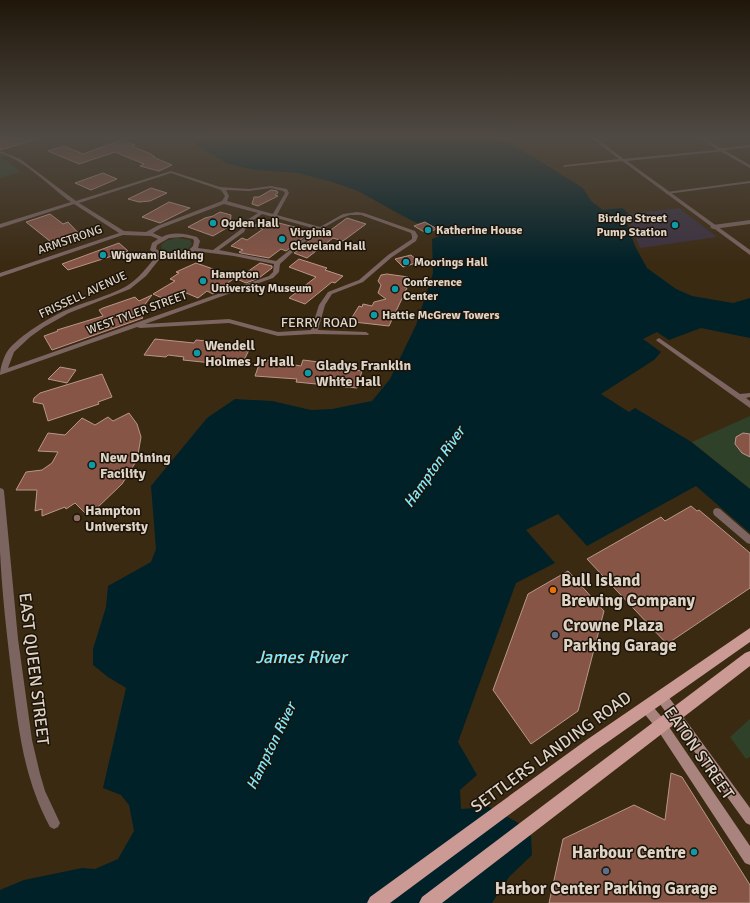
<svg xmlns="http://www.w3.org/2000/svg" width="750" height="903" viewBox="0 0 750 903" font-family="Signika,sans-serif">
	<rect width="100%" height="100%" fill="#3b2a12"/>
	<path fill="#3b3141" d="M679 208 717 237 640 248 630 223 617 215Z"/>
	<path fill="#30412a" d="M0 153 6 156 1 157 21 172 0 178Z
		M176 238 190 240 192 244C186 254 171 256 162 250L161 245 166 241Z
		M750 416V489L692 442Z
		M750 719V757L746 759 730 737Z"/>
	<path fill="#002128" d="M191 137H479L502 140 517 147 583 188 592 202 603 210 622 208 629 214 618 216 627 223 635 246 647 268 676 289 692 296 733 303 750 298V338L701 328 669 340 657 332 643 339 661 352 654 360 601 394 629 412 635 408 690 441 750 489V533L696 486 587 546 558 514 526 530 555 563 516 583 458 742 477 775 460 790 461 809 489 807 517 822 531 836 532 855 509 877 492 903H0V890L24 880 82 868 95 869 118 859 134 831 129 805 121 795 103 788 126 688 108 677 93 665V649L106 607 108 586 151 562 156 549 151 486 207 418 235 399 272 401 311 410 332 409 372 401 390 379 416 325 433 273 432 239 444 234 425 222 417 223 403 216 358 191 329 181 298 173 255 170 228 164 196 145Z"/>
	<path fill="#865546" stroke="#b9968b" d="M11 137H37L38 139 0 150V140Z
		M122 140 135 145 131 146 151 154 155 157H153L172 165 159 171 140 166 144 164 115 152 79 164 48 151 64 146 83 154Z
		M103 173 117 179 91 190 75 183Z
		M151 188 167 193 150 201 139 202 128 199Z
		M271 190 277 191 278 193 275 195 278 196 258 206 252 204 254 197H259Z
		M169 202 190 208 160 223 142 217Z
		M220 212 231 215 230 226 213 236 188 227 205 218 213 216Z
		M50 214 63 224 68 222 84 239 70 243 64 238 51 242 26 222Z
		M347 218 366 224 343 241 333 238 307 258 294 253 315 236 320 238Z
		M263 220 276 225 279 223 298 228 295 230 308 234 286 251 281 249 269 258 241 253 239 252 243 250 231 246 242 238 247 240 263 229 254 226Z
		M425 222 437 229 426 233 414 226Z
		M119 243 128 251 68 270 62 264Z
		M411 255 419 262 403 267 395 259Z
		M299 259 327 268 325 270 343 276 335 283 332 282 305 304 289 298 316 277 289 267Z
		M196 263 236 277 213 294 207 291 198 298 184 292 169 301 153 294 175 281 170 279 179 273 176 272Z
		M260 263 272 266V268L259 278 246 283 237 279Z
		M387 274 408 277 404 287 407 288 389 326 354 322 355 320 351 319 359 306 362 307 363 304 372 306 374 302 386 299 378 293 381 285 378 281 381 275Z
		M152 295 140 311 138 312 143 318 52 350 44 336 58 331 57 330 103 316 99 310 103 308 135 297 139 301Z
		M155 339 194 343 196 340 218 342 216 345 249 350 241 366 183 360 184 357 168 355 166 357 144 355Z
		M261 359 301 366 303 360 327 363 325 366 362 371 357 388 296 382 297 379 255 376Z
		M60 367 76 370 67 383 48 379Z
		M102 374 112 397 98 402 99 404 48 421 43 404 33 402 34 398 40 393Z
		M129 413 137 424 141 437 137 460 122 484 97 508 86 514 75 503 66 509 65 507 42 516V509L35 511 37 490H16L26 472 42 470 52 463 58 452 38 451 48 433 65 435 82 418 95 425 108 417 113 421Z
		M743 433 750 434V457L742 453 735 444 736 437Z
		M691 506 697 511 699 510 750 553V588L667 644 587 559 661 517 665 521Z
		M568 571 604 611 578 711 531 744 493 690 528 594Z
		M671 773 682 777 750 885V903H549L563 839 634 805 665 820Z"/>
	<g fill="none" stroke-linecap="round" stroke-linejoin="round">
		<path fill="#7c6461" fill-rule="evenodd" d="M590 137H595L625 160 623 161 563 167V166L565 165 619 159Z
			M698 137H703L720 148 717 149Z
			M722 150H724L750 165V168L722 152Z
			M0 151 20 159 76 201 171 171 220 187 249 189 271 186 287 189 289 193 277 215 320 227 343 214 357 212 364 213 415 231 418 236 416 241 392 257 363 282 332 294 325 305 318 330 366 332 369 334 368 335 314 334 278 336 229 323 140 328 137 327 0 375C0 368 4 355 9 349 21 335 47 319 64 311 84 302 106 297 125 287 138 280 148 266 157 255L150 250 152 243 158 239 151 236 123 235 0 277V273L119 233 74 204 0 228V224L71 202C48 186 28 162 0 153ZM171 173 221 190 225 196 222 201 157 226 146 232 124 231 79 203ZM271 188 283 191 285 193 273 214 227 201 229 196 226 190 249 191ZM224 204 258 213 244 222 240 230 213 250 198 248 200 241 197 237C186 234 173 231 162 237L153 233 161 228ZM262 214 316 229 276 261 219 250 244 232 248 224ZM350 215H361L411 233 412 236V239L388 255 359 280 328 292 319 305 311 330 278 332 229 319 145 324 273 278 279 272 280 264C298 247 326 222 350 215ZM183 237 193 239 194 241 193 246C184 256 167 257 156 249L157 245 169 238ZM195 251 234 256 274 264 273 272 269 276 8 368 14 352 30 337 44 327 69 313 130 289 146 276 162 256C173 258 185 257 195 251Z
			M750 181V183L667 194 665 193 667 192Z
			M750 220V224L713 229 710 227 713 225Z
			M659 338 740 394 750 393V397L746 398 750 401V408L657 341 656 340Z
			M0 488 3 489 4 491 18 639 32 740 40 774 45 791 60 823 58 827 54 829 50 827C24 779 19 732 12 678 7 636 2 594 0 551 0 530 0 509 0 488Z
			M717 508 720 509 750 535V544L747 543 714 515 713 512 714 509Z"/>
		<path fill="#7c6461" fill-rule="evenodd" d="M750 145V147L727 150 725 151 627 161 750 250V255L621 160 623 159 716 150 715 148 717 147 723 148Z"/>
		<path fill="#a9837e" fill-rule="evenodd" d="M661 690 665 692 750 808V825L746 823 657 700 655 696 657 692Z
			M646 701 650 703 665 721 750 846V865L745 863 657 729 642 711 640 707 642 703Z"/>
		<path fill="#cb9a94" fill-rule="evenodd" d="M750 628V642L595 751 390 903H367L370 897 585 741Z
			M750 651V666L442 903H419L422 897 745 653Z"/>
	</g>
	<linearGradient id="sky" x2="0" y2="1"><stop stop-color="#20170a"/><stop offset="0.52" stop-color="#4f4a44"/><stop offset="1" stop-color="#4f4a44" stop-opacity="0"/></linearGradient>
	<rect width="750" height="264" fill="url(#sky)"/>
	<g fill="#0f9aa8" stroke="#1c140a" stroke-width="1.5">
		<circle cx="213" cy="223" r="4"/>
		<circle cx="675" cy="225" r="4"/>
		<circle cx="428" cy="230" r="4"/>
		<circle cx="282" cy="239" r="4"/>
		<circle cx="103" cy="255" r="4"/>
		<circle cx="406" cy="262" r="4"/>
		<circle cx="203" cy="281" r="4"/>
		<circle cx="395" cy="289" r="4"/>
		<circle cx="374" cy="315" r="4"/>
		<circle cx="197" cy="353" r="4"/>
		<circle cx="308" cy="373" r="4"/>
		<circle cx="92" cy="465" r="4"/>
		<circle cx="694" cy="852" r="4"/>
	</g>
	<circle fill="#8d6e63" stroke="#1c140a" stroke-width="1.5" cx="77" cy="518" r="4"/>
	<circle fill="#e8710a" stroke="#1c140a" stroke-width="1.5" cx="553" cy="590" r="4"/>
	<g fill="#5c6f8a" stroke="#1c140a" stroke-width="1.5">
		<circle cx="555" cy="635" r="4"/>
		<circle cx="606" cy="871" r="4"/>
	</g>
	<g text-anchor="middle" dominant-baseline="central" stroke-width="3" stroke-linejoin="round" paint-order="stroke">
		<g font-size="12" font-weight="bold" fill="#ded3c4" stroke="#1c140a" text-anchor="start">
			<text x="667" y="218" text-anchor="end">Birdge Street<tspan x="667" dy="14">Pump Station</tspan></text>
			<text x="221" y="223">Ogden Hall</text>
			<text x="436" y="230">Katherine House</text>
			<text x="290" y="232">Virginia<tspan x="290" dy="14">Cleveland Hall</tspan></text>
			<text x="111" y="255">Wigwam Building</text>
			<text x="414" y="262">Moorings Hall</text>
			<text x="211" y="274">Hampton<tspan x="211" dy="14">University Museum</tspan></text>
			<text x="403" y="282">Conference<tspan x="403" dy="14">Center</tspan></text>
			<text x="382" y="315">Hattie McGrew Towers</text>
		</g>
		<g font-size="12" fill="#ded3c4" stroke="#1c140a">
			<text transform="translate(70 240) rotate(-19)">ARMSTRONG</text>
			<text transform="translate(83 295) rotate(-25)">FRISSELL AVENUE</text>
			<text transform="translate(137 313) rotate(-20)">WEST TYLER STREET</text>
		</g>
		<g font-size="14" fill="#ded3c4" stroke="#1c140a">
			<text x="319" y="322">FERRY ROAD</text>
		</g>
		<g font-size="14" font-weight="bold" fill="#ded3c4" stroke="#1c140a" text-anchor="start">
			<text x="205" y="345">Wendell<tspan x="205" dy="16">Holmes Jr Hall</tspan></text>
			<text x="316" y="365">Gladys Franklin<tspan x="316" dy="16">White Hall</tspan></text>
			<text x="100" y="457">New Dining<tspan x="100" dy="16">Facility</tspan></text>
			<text x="85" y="510">Hampton<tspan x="85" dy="16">University</tspan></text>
		</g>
		<g font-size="15" font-style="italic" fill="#82e9fd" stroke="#1c140a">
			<text transform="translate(434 467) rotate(-55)">Hampton River</text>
			<text transform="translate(271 746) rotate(-64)">Hampton River</text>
		</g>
		<g font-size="17" font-weight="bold" fill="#ded3c4" stroke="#1c140a" text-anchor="start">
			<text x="561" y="580">Bull Island<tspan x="561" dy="20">Brewing Company</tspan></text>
			<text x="563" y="625">Crowne Plaza<tspan x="563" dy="20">Parking Garage</tspan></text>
			<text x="686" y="852" text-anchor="end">Harbour Centre</text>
			<text x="606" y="888" text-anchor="middle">Harbor Center Parking Garage</text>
		</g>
		<g font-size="17" fill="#ded3c4" stroke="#1c140a">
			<text transform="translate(34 669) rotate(83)">EAST QUEEN STREET</text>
			<text transform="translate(551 752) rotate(-36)">SETTLERS LANDING ROAD</text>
			<text transform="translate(699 753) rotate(55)">EATON STREET</text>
		</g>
		<g font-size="18" font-style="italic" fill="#82e9fd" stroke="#1c140a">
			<text x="301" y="657">James River</text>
		</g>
	</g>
</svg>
